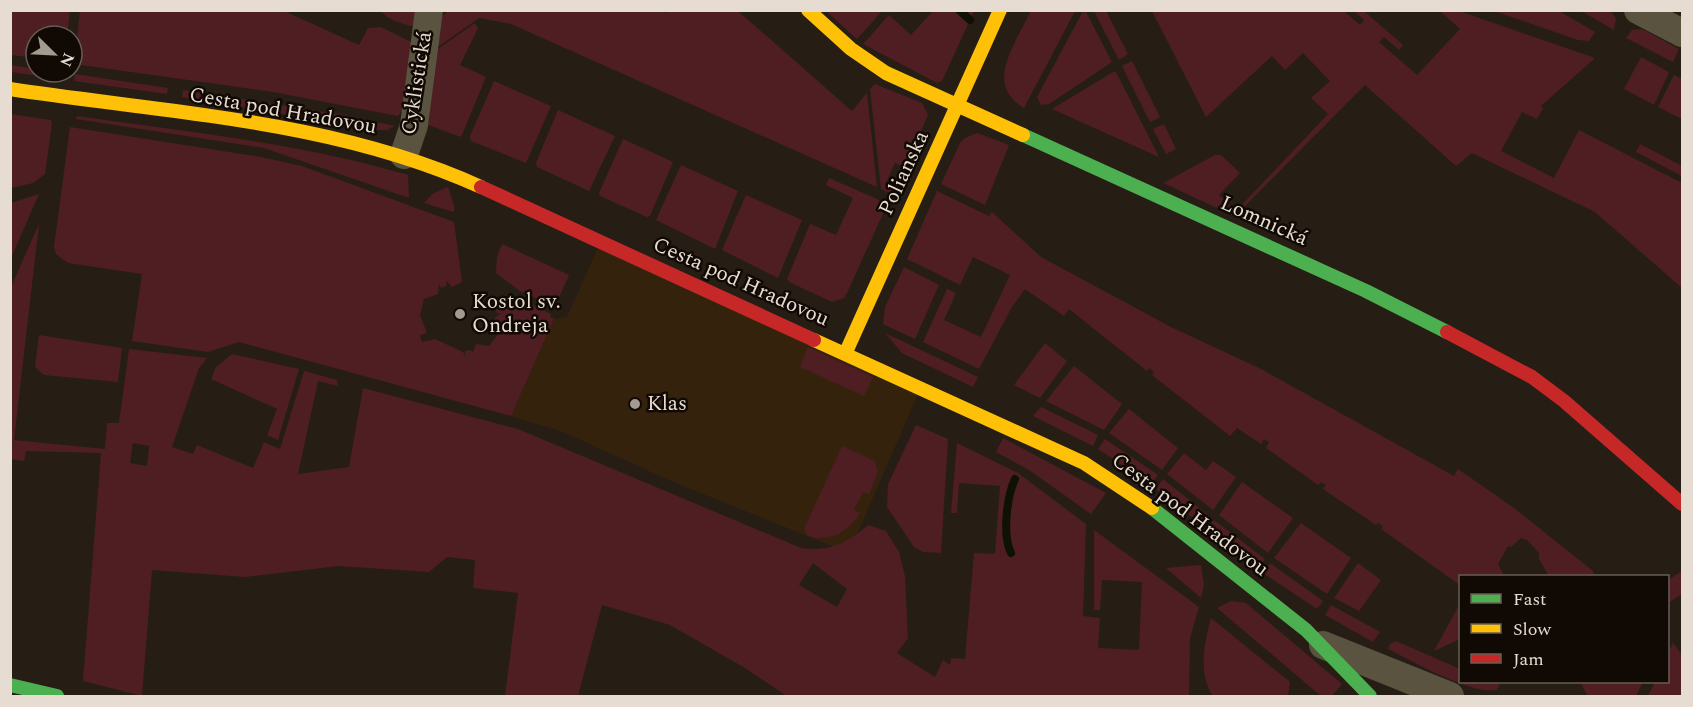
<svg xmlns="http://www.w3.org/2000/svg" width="1693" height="707" viewBox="0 0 1693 707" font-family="Spectral,serif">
	<rect width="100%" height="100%" fill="#261e15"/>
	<path fill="#35220d" d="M601 241 921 387 849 553 671 481 563 432 511 416 554 319 567 317Z"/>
	<path fill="#4f1e23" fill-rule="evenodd" d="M11 10 70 11 67 36H36V58L11 55Z
		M662 10 665 13 668 10 738 11 852 111 867 93 877 187 511 24 479 18 432 51 436 22 448 11Z
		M883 10 857 39 826 11Z
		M1031 10 1075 11 1024 108C983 84 1016 44 1031 10Z
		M1609 10 1616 18 1614 30 1581 11Z
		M80 11H284L359 45 368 28 381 27 413 43 402 110 398 116 273 92 74 64Z
		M381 11H417L415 25 410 26C401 23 386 19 381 11Z
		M933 11H974L942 81 937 83 863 44 889 15 911 35Z
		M1094 11H1106L1128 54 1119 60Z
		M1152 11H1344L1360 25 1364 20 1354 11H1364L1403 45 1399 50 1384 37 1379 42 1417 75 1460 29 1440 11H1459L1595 58 1541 106 1543 108 1537 119 1522 112 1501 151 1554 178 1579 130 1682 183V288L1595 212 1472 153 1456 166 1365 85 1238 213 1232 215 1163 183 1215 155H1221L1240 173 1219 195 1236 211 1328 114 1311 98 1330 81 1303 53 1285 70 1272 56 1206 117Z
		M1494 11H1559L1595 32 1589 41 1578 40Z
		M1086 12 1112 62 1049 104 1041 105 1037 97 1082 13Z
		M475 23 478 28 460 65 486 77 461 137 423 123 431 54Z
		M1642 29 1679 49 1673 62 1626 38 1632 30Z
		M1641 57 1669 72 1654 105 1624 89Z
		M1132 61 1160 117 1150 122 1122 66Z
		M11 65 36 69V72H61L60 79 11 72Z
		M1113 72H1116L1159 157 1052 109Z
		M75 74 168 88 167 94 74 81Z
		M1674 75 1682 79V119L1658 107Z
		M494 81 551 106 526 163 471 141 470 136Z
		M875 84 922 103 928 115 905 167 895 163 885 185 895 189 892 194 881 189 870 89Z
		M183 90 344 115 395 126 387 130H379L182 97Z
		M558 110 615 136 589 191 537 167 536 163Z
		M11 114 51 120 52 124 45 174 33 183 11 188Z
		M77 116C187 132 301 143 408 175L409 198 264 148 76 119Z
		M1164 124 1176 149 1166 154 1153 129Z
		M70 127 261 157 302 166 454 222 462 282 452 287 447 281 446 286 441 288 439 284 438 294 424 299 420 315 427 333 420 335 422 342 435 339 463 352 465 356V351L470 350 473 352 476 344 489 346 499 333 494 319 501 313H497L495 307 516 297 551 314 550 317 554 319 511 416 239 342 208 352 132 341 142 274 68 263 56 254 54 247Z
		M977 133 1009 145 985 205 941 184 960 143 965 138Z
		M623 139 673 162 650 216 647 217 600 196 599 193Z
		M1640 144 1682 166V176L1636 152Z
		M681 165 738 191 715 249 656 220Z
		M829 178 877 199 886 207 848 291 844 298 832 302 789 282 787 279 810 224 836 235 853 198 826 185Z
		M448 187 455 209 453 212 424 203 432 194Z
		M937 191 989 216 992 212 1041 257 1171 327 1261 369 1454 476 1458 469 1514 508 1593 571 1594 576H1549L1539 559V553L1527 540 1521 538 1511 547 1508 546 1498 564 1504 576H1460V585L1381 529 1383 526 1378 523 1376 525 1323 489 1326 485 1321 482 1318 485 1266 448 1269 442 1264 439 1261 444 1237 428 1230 436 1152 375 1154 372 1149 368 1147 371 1069 309 1064 316 1025 289 1012 307 979 369 923 342 947 289 956 293 944 320 981 337 1010 275 973 257 960 285 907 259Z
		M39 194 11 258V203Z
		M746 195 802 220 778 278 722 250Z
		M39 224 14 440 105 449 107 423H119L129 349 207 358 199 368 172 447 193 454 197 445 253 468 264 442 280 449 304 371 337 380 338 386 318 381 298 474 349 467 363 388 518 429 801 548C830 552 846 544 868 525L886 531 899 552 905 576 908 638 897 653 935 677 943 660 950 665 951 658 965 659 974 553 995 554 1000 486 959 483 957 513H951L957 443 1018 473 1086 524 1083 616 1100 618 1098 648 1139 650 1142 582 1102 580 1100 610H1094V530L1199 607 1190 638 1189 696H787L745 668 670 625 602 605 578 696H505L518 593 473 588 475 560 447 557 429 572 338 566 245 577 152 570 142 696 83 681 101 453 26 451 24 461 11 459V287ZM133 443 149 446 147 466 130 463ZM813 563 847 589 837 607 799 585Z
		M502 244 569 275 555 307 520 291 496 273 497 257Z
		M904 267 939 285 915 339 883 324 885 307Z
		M885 333 978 377 973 387 902 353Z
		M39 335 122 348 118 382 44 375 35 367Z
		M1045 343 1067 361 1040 398 1014 385Z
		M808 347 873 377 864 396 800 367Z
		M232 354 299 369 278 440 267 435 277 409 211 379 216 367Z
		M1074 366 1122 404 1104 430 1046 401Z
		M1041 407 1098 435 1093 446 1033 416Z
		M1129 409 1178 448 1162 470 1109 433Z
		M916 425 948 439 941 553 923 552 914 547 887 507 888 484Z
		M1003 438 1106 493 1091 514 1029 470 996 452Z
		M1105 439 1158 475 1151 484 1098 449Z
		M842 446 875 461 878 472 869 494 863 492 854 510 860 513C849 532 830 542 808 536L804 529Z
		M1184 453 1206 470 1213 461 1236 477 1213 510 1167 474Z
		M1163 479 1208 515 1202 525 1156 489Z
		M1242 482 1293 518 1268 553 1219 515Z
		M1214 520 1265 559 1258 569 1207 529Z
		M1301 523 1351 558 1327 594 1274 558Z
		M1270 563 1323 601 1317 609 1263 573Z
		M1358 563 1381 580 1359 611 1334 598Z
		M1201 565 1204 585 1201 598 1166 568Z
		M1682 571V594L1668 603V580Z
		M1231 601 1246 603 1342 684 1332 696H1321L1217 608Z
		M1331 605 1380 632 1373 642 1325 615Z
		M1458 607 1460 639 1434 651Z
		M1211 618 1290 682 1288 696H1213C1198 674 1204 643 1211 618Z
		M1396 641 1460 669V682L1500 684 1497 690C1470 695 1413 661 1388 649L1390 644Z
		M1673 643 1682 655V696H1648L1655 682H1668V654Z
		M1585 682H1643L1636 696H1588L1581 684Z"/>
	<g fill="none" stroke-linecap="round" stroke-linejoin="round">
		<path stroke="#0d1202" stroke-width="8" d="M959 10 970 20
			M1011 553C1002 535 1007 496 1015 479"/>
		<path stroke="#5a5340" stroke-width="28" d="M1638 10 1682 33
			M404 155 414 125 429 10
			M1323 645 1450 696"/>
		<path stroke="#4caf50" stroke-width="14" d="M1023 135 1366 291 1447 332
			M1152 508 1306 630 1370 696
			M10 685 57 696"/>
		<path stroke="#ffc107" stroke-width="14" d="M808 10 851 49 886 73 1023 135
			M10 89C168 113 334 120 481 187
			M814 340 1084 463 1152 508
			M846 352 1000 10"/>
		<path stroke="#c62828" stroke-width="14" d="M481 187 814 340
			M1447 332 1532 377 1564 401 1682 504"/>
	</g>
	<g fill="#a39a90" stroke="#110a04" stroke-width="2">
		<circle cx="460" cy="314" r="6"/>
		<circle cx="635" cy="404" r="6"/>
	</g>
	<g text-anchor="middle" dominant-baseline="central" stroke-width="5" stroke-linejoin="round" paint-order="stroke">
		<g font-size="21" fill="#e7dcd2" stroke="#110a04">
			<text transform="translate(417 83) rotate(-81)">Cyklistická</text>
			<text transform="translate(283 111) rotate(10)">Cesta pod Hradovou</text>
			<text transform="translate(904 173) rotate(-65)">Polianska</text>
			<text transform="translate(1264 221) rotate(24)">Lomnická</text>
			<text transform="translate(741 282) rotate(24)">Cesta pod Hradovou</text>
			<text transform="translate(1190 515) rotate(37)">Cesta pod Hradovou</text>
		</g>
		<g font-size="21" fill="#e7dcd2" stroke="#110a04" text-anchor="start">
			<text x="472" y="302">Kostol sv.<tspan x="472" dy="24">Ondreja</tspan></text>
			<text x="647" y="404">Klas</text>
		</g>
	</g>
	<rect width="1693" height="707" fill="none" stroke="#e7dcd2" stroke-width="24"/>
	<rect x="1459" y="575" width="210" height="108" fill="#110a04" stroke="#675e56" stroke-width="1.5"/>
	<rect x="1471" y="594" width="30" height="9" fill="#4caf50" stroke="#675e56" stroke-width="1.5"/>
	<text x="1513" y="605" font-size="18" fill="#e7dcd2">Fast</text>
	<rect x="1471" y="624" width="30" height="9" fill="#ffc107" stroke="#675e56" stroke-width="1.5"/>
	<text x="1513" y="635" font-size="18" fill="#e7dcd2">Slow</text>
	<rect x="1471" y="654" width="30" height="9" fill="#c62828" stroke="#675e56" stroke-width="1.5"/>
	<text x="1513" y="665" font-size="18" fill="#e7dcd2">Jam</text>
	<g transform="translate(54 54) rotate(114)"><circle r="28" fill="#110a04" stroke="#675e56" stroke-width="1.5"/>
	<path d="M0-4.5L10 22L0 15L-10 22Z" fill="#a39a90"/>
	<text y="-9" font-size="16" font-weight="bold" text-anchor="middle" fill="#e7dcd2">N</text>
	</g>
</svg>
